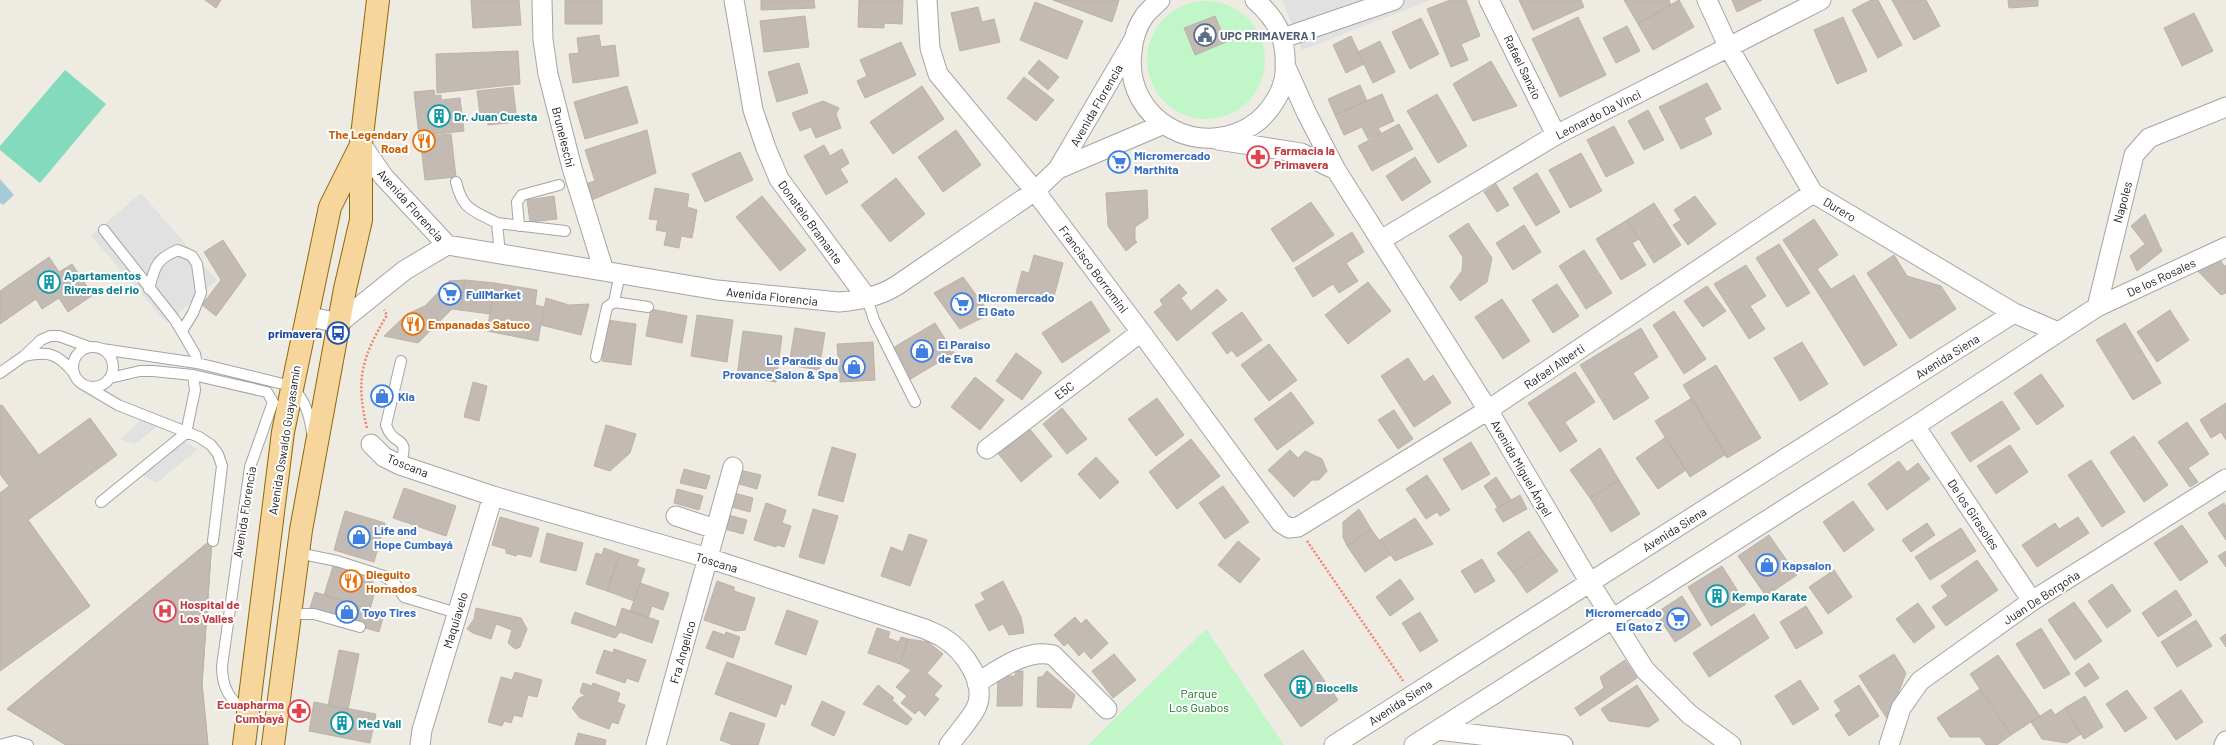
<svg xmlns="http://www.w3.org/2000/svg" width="2226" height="745" viewBox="0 0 2226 745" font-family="Barlow,sans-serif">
	<rect width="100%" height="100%" fill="#eeebe3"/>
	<path fill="#c1f6c8" d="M1147 60a59 59 0 1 1 118 0a59 59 0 1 1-118 0Z
		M1206 629 1284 745H1088Z"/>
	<path fill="#84dabd" d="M65 70 106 104 40 183 0 150V146Z"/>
	<path fill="#e1e1e1" d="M1282 0H1431L1302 50Z
		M141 193 217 280 167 323 91 236Z
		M149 413 165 420 135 444 120 439Z
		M181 440 198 449 157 483 141 475Z"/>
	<path fill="#a5cbda" d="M0 179 14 195 3 205 0 203Z"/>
	<path fill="#c2bab3" stroke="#beb2a6" d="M205 0H221L216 8Z
		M471 0H519L521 25 473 28Z
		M565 0H602V24H565Z
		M761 0H814L815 8 761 10Z
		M859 0H903L902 24 884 23V28L858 27Z
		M1053 0H1119L1112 22Z
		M1450 0H1466L1480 36 1461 44 1468 60 1451 67 1427 9Z
		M1519 0H1581L1584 7 1533 30Z
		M1624 0H1669L1671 5 1638 24Z
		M1679 0 1694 27 1653 50 1638 24Z
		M1732 0H1762L1737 12Z
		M1871 0H1878L1902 45 1878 58 1852 10Z
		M1892 0H1926L1940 26 1914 40Z
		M2008 0H2038V6L2009 8Z
		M1035 2 1083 21 1067 59 1020 40Z
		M978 7 982 22 994 19 1000 42 960 51 951 13Z
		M2194 13 2213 51 2182 66 2164 28Z
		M805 16 809 47 764 52 760 21Z
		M1215 16 1226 42 1195 55 1184 28Z
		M1578 17 1606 75 1560 97 1532 39Z
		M1843 17 1867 71 1837 84 1814 30Z
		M1421 18 1439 54 1410 69 1392 32Z
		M1627 26 1640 51 1616 63 1603 38Z
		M599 35 601 47 615 45 619 76 573 83 569 54 579 53 577 38Z
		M1351 36 1364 64 1346 73 1333 45Z
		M1380 41 1395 72 1373 83 1358 52Z
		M901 42 916 75 865 98 857 81 867 76 860 60Z
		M518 51 520 84 437 93 436 54Z
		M1039 60 1059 77 1048 90 1028 73Z
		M1491 61 1517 106 1473 121 1453 84Z
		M799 63 808 93 777 102 768 72Z
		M1024 77 1054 100 1036 121 1007 98Z
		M1707 83 1721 109 1704 118 1712 134 1681 149 1659 107Z
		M1360 85 1367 101 1335 115 1328 99Z
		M627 86 638 123 585 139 574 102Z
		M922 86 944 119 893 154 870 122Z
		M513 87 517 122 488 125 487 115H480L477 91Z
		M434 90 435 96 441 95V100L460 98 464 131 419 136 414 92Z
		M1382 94 1394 121 1378 128 1381 133 1368 139 1362 127 1344 135 1335 115Z
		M1437 94 1467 146 1438 163 1407 111Z
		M823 101 839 108 836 114 841 128 816 138 811 127 800 131 792 113Z
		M1648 110 1664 140 1644 150 1628 121Z
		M1399 124 1413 149 1372 171 1358 146Z
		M1614 126 1634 163 1606 177 1587 140Z
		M647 130 656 173 587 202 582 185 595 181 585 150Z
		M956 130 981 165 943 192 918 157Z
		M451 134 456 177 425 180 420 137Z
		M824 145 830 156 842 149 849 163 840 169 848 182 826 195 804 156Z
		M740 152 753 180 705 202 692 174Z
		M1581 153 1602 191 1570 208 1549 170Z
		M1415 157 1431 182 1402 201 1386 176Z
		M1537 173 1560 212 1536 226 1513 188Z
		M896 178 925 214 890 242 861 205Z
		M1496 184 1509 205 1497 212 1484 192Z
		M655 188 689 194 687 207 697 210 692 238 681 236 679 248 664 245 667 232 656 230 658 220 649 219Z
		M1147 190 1148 218 1135 227V240L1137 242 1126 251 1108 226 1106 193Z
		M554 196 557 219 530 222 527 200Z
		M762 196 806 250 780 271 736 217Z
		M1695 196 1716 224 1688 245 1673 225 1681 220 1674 210Z
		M1311 202 1334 235 1293 262 1271 229Z
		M1654 203 1681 245 1654 263 1627 220Z
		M2145 214 2162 251 2137 271 2130 256 2145 244 2131 226Z
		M1814 219 1838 255 1817 269 1831 289 1820 296 1783 240Z
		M1627 220 1639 239 1632 243 1646 265 1621 280 1596 239Z
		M1468 223 1492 258 1487 282 1460 301 1450 287 1462 271 1463 257 1449 236Z
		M1524 225 1541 252 1513 270 1496 243Z
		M1352 232 1364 252 1346 263 1358 281 1339 293 1333 284 1313 297 1295 268Z
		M223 240 246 275 216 316 202 305 221 280 204 252Z
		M1779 244 1810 293 1787 307 1756 258Z
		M1584 250 1612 293 1586 309 1559 266Z
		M1034 255 1063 263 1052 304 1016 293 1022 271 1029 273Z
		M1894 255 1907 276 1941 286 1956 309 1910 339 1867 273Z
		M49 257 59 272 72 264 93 295 68 312 59 298 42 309 36 299 0 324V291Z
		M2220 259 2223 265 2226 266V293L2221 295 2196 269Z
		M1746 265 1766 296 1750 306 1765 329 1749 339 1714 284Z
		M1854 275 1897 345 1864 366 1820 296Z
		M963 277 990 314 960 329 934 293Z
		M465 280 495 283 490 314 460 310Z
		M465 280 460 310 452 309 440 321 425 306 449 281Z
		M1368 282 1391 311 1348 344 1325 315Z
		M495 283 537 290 535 305 544 307 538 341 487 331Z
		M1179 284 1187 293 1181 298 1191 311 1217 289 1227 300 1177 341 1154 312 1163 305 1160 300Z
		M1557 284 1579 316 1553 333 1532 300Z
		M1707 286 1726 311 1703 327 1684 301Z
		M546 298 569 305 589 304 581 335 541 325Z
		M1502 299 1530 341 1503 359 1475 317Z
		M1091 301 1110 331 1062 363 1042 333Z
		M425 306 440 321 418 343 384 336 407 314Z
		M651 309 687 316 682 343 646 336Z
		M2170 310 2189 340 2157 362 2137 332Z
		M1674 311 1706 359 1684 374 1653 325Z
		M1242 312 1262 340 1237 357 1232 350 1227 354 1212 333Z
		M697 315 733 320 727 362 691 356Z
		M607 320 636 324 631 365 602 361Z
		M935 323 954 353 909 380 891 349Z
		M2125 323 2161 383 2133 400 2096 340Z
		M795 328 825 333 819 370 789 365Z
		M1641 328 1658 357 1633 373 1649 398 1614 420 1580 365Z
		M743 331 782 336 776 382 737 376Z
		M873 342 875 380 840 382 837 344Z
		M1802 342 1828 384 1800 401 1774 358Z
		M1269 344 1297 380 1269 401 1241 365Z
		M1016 353 1042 372 1022 400 996 381Z
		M1408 358 1424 382 1433 375 1451 403 1414 427 1381 376Z
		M1716 365 1761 438 1727 458 1683 385Z
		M1575 372 1595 402 1565 422 1577 441 1560 452 1528 403Z
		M2041 374 2064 406 2037 425 2014 393Z
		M975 377 1004 400 980 430 951 407Z
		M473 382 487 386 479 421 464 417Z
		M1291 392 1314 423 1277 450 1254 419Z
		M1157 398 1184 435 1156 456 1128 419Z
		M1692 398 1726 454 1690 477 1655 421Z
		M2002 401 2020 429 1970 462 1951 433Z
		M2226 403V440L2221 432 2211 438 2200 420Z
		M2 405 39 455 90 418 117 455 28 520 90 606 0 671V493L9 486 0 474V406Z
		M1062 408 1087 439 1067 454 1043 424Z
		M1394 410 1413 439 1398 449 1378 420Z
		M2187 422 2209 454 2188 468 2198 482 2190 487 2158 442Z
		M606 425 636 434 630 453 610 471 594 466Z
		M1028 427 1052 456 1021 482 997 452Z
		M2134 436 2168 485 2144 502 2110 452Z
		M1666 437 1686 470 1658 489 1636 458Z
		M1191 439 1220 476 1177 509 1149 472Z
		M1471 442 1490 474 1462 490 1443 459Z
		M2010 445 2028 472 1996 494 1977 466Z
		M832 447 856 454 843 502 818 495Z
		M1600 448 1619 480 1590 498 1570 470Z
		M1290 450 1298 458 1305 451 1322 459 1327 471 1319 480H1312L1294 497 1268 470Z
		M1096 457 1119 482 1100 499 1078 474Z
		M2091 460 2125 512 2102 527 2068 475Z
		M1899 461 1907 472 1918 463 1930 479 1887 510 1868 484Z
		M684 469 710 476 706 489 680 483Z
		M735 469 761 475 757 489 732 482Z
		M1427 475 1450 510 1440 516 1437 512 1426 519 1406 489Z
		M1496 477 1511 500 1498 508 1484 486Z
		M1619 480 1640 514 1611 532 1590 498Z
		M1223 486 1249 522 1225 539 1199 503Z
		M404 488 456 506 446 536 393 518Z
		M677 489 703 496 699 510 674 503Z
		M727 491 753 498 750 512 724 505Z
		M1520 495 1527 509 1503 522 1495 509Z
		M1853 501 1874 530 1844 552 1823 522Z
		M766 503 786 510 782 523 791 526 784 547 777 545 776 547 754 540Z
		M2224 503 2226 507V540L2208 513Z
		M813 509 838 516 824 564 799 557Z
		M1359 509 1371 529 1347 546 1343 537V522Z
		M345 511 385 523 374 562 334 550Z
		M721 513 747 520 743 534 717 527Z
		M500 517 539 528 531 557 518 554 516 556 506 553V549L492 545Z
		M2078 517 2089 533 2037 567 2022 545 2055 523 2059 529Z
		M1415 518 1433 544 1395 561 1380 540Z
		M1927 523 1935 535 1911 552 1902 540Z
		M2182 525 2208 562 2180 581 2154 543Z
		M1961 528 1976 551 1930 580 1915 557Z
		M1371 529 1390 555 1365 572 1347 546Z
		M1529 531 1543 551 1513 573 1497 553Z
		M547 533 583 543 576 571 540 562Z
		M909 534 927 540 910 586 881 576 891 547 903 552Z
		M1769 535 1797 575 1766 596 1738 556Z
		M212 539 202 684 208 745H66L7 709Z
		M212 539 202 684 208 745H66L7 709Z
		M1238 541 1260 559 1240 583 1218 565Z
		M604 548 620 554 607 591 586 584 596 553 602 555Z
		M1543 551 1558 571 1527 593 1513 573Z
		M2226 551V567L2218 556Z
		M620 554 639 560 636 566 645 569 634 601 607 591Z
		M1482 559 1495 581 1475 593 1461 571Z
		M1977 560 1998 590 1946 626 1932 607 1948 596 1941 586Z
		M334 563 369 574 376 588 370 609 324 595Z
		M1722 566 1746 604 1711 626 1688 587Z
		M1834 570 1852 597 1828 614 1809 587Z
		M1400 579 1414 599 1390 616 1376 597Z
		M717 581 734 587V591L755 598 745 630 736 631 704 620Z
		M1003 581 1021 617 1024 633 1009 635 1003 624 989 631 975 605 985 600 981 593Z
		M640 583 669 593 663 610 652 606 648 618 630 612Z
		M2112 584 2131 611 2107 628 2088 601Z
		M2176 590 2192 615 2158 637 2142 613Z
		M315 592 384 614 379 632 309 611Z
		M1682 596 1701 625 1675 642 1656 613Z
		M2074 602 2102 641 2075 660 2048 620Z
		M1918 603 1935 627 1914 643 1896 619Z
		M1806 606 1823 633 1796 649 1780 622Z
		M476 608 521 618 527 629 520 647 515 649 508 643 512 630 496 624 491 639 473 633 467 629 474 619Z
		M622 608 659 621 652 643 620 632 615 638 571 623 575 612 616 627Z
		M787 610 818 621 806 655 775 644Z
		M1420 612 1438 641 1420 652 1402 623Z
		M1754 614 1769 638 1709 677 1693 653Z
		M1075 617 1081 624 1086 619 1108 643 1091 659 1084 651 1079 656 1068 643 1064 646 1054 635Z
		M2196 620 2212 646 2177 667 2161 642Z
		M877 628 890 632 888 638 899 642 901 637 908 639 900 664 868 653Z
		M2041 628 2070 674 2044 689 2016 644Z
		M713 631 725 635 726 632 740 637 733 658 706 648Z
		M2226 634V647L2220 638Z
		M908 639 928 642 943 654 927 673 942 686 934 695 939 699 925 716 919 710 915 714 901 703 907 696 896 687 911 670 900 664Z
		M614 649 646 660 638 682 627 678 625 683 596 673 604 650 613 653Z
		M339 650 359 654 348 710 328 706Z
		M1303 650 1338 700 1301 727 1264 675Z
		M1114 654 1136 680 1113 698 1092 671Z
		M1894 654 1906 673 1888 720 1859 676Z
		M1998 655 2040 716 2011 735 1970 674Z
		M1625 660 1637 678 1580 716 1575 708 1604 688 1600 677Z
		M727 662 792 686 785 705 781 703 776 717 715 694Z
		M2089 663 2099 678 2085 687 2075 673Z
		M1016 671H1023L1022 706H997L998 676H1015Z
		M1047 671 1075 695 1071 708 1037 707 1038 677H1042Z
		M515 672 542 680 537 697 528 695 522 717 514 715 511 723 504 721 502 726 488 722 501 677 512 680Z
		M1800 680 1819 709 1793 725 1775 696Z
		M583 683 592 686 593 683 620 693 617 702 625 705 618 724 612 722 609 729 580 718 572 708 579 698 585 696 580 692Z
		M878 685 894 698 892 700 912 719 907 725 863 704Z
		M1637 685 1659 720 1649 727 1609 721 1601 709Z
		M1859 685 1879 716 1849 736 1835 715 1841 711 1834 701Z
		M1980 689 2011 735 1997 745H1986L1980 737H1950L1937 718Z
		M2127 690 2147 718 2125 732 2106 704Z
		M2181 690 2203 722 2176 740 2154 708Z
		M2085 696 2103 727 2084 739 2065 708Z
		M822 701 845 712 834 736 811 725Z
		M314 702 376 714 370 743 309 731Z
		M2065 708 2081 734 2067 743 2042 739 2031 722 2051 709 2055 715Z
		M730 712 765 724 758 745H733L720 740Z
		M578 733 606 740 605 745H575Z"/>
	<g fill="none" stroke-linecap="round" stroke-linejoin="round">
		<g stroke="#a4a4a4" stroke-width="12">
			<path id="lane" d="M456 182C463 211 473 210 497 223
				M519 226 517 202 522 195 559 185
				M104 230 175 320 195 354 197 363
				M500 254 497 223 565 231
				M149 289C155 266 156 259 178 250L192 256 197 264 201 293 193 313 182 331
				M867 298 874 320 915 402
				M614 302 648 307
				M73 367a20 20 0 1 1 40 0a20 20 0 1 1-40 0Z
				M102 349 197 363 291 386C305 400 309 413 312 432
				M24 356C48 351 57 353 73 372
				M596 357 607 307 614 302 620 273
				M0 373 24 356 41 340 50 336H59L89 347
				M110 378 140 371H153L193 375 267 392 273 402 250 467 222 666C222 689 230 700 248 714
				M86 386 118 405 199 437 211 445 218 454 222 466 213 541
				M400 465C411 433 394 449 386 425L401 361
				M101 502 186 433 195 390 193 375
				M298 553 337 561 384 576 396 585 404 597 457 613
				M290 614H314L360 627
				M0 745 15 741 28 745"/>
		</g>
		<g stroke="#a4a4a4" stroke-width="21">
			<path id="street" d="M542 0 543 40 548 74 572 168 604 271
				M734 0 753 110 766 148 779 179 867 298
				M927 0 930 48 938 74 1035 191 1141 332 1281 523 1289 528 1298 527 1488 410 1813 193
				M1160 0C1155 5 1149 10 1145 15 1137 26 1133 38 1132 52 1123 121 1203 164 1258 121 1272 109 1284 90 1285 72 1287 40 1279 21 1255 0
				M1489 0 1556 135
				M1707 0 1729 48 1813 193 2014 313 2058 332
				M1283 38 1394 0
				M1285 65 1307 114 1336 170 1488 410 1590 583 1645 670 1689 714 1731 745
				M1218 140 1301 153 1336 170
				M361 144 383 176 447 245 717 290 839 302C860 300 878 297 896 286L1035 191 1058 169 1133 41
				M1058 169 1164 124
				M1381 240 1556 135 1821 0
				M2097 307 2134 155 2149 138 2226 107
				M306 316 339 323 405 270 447 245
				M1915 426 2032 601
				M371 444 384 457 400 465 493 496 708 558 925 629C931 632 937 634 942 637 964 650 989 685 975 710 968 722 957 734 949 745
				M987 449 1141 332
				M676 516 715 529
				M977 683C998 670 1027 648 1053 655L1107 709
				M1438 730 1563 745
				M420 745 422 730 493 496
				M656 745 733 467
				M1334 745 2014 313
				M1414 745 1915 426 2097 307 2226 247
				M1889 745 1901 708 1920 681 2032 601 2226 479
				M2224 745 2226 741"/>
		</g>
		<g stroke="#8f6907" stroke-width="24">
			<path id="primary" d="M244 745 283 432 330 207 360 147
				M273 745 301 530 345 289 361 220V144L378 0"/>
		</g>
		<path stroke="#f3836e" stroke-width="2.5" stroke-dasharray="2 2" stroke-linecap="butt" d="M367 428C355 379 362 357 387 315L384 310
			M1307 541 1403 681"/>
		<use href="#lane" stroke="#fff" stroke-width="10"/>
		<use href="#street" stroke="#fff" stroke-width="19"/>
		<use href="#primary" stroke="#f7d69e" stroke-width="22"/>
	</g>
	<defs>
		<g id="civic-ring" transform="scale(1.15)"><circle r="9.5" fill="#fff" stroke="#5c6f8a" stroke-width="1.5"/><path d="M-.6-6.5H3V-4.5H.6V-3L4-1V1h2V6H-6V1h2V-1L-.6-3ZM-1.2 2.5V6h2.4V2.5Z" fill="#5c6f8a"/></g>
		<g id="building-ring" transform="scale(1.15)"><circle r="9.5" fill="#fff" stroke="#0f9aa8" stroke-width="1.5"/><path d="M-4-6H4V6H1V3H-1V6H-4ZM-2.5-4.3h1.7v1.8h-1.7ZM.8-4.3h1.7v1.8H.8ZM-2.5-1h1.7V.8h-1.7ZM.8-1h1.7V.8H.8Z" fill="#0f9aa8"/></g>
		<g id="restaurant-ring" transform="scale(1.15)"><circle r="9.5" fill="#fff" stroke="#e8710a" stroke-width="1.5"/><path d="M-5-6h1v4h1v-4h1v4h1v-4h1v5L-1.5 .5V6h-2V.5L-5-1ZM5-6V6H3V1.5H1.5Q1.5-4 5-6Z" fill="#e8710a"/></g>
		<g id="pharmacy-ring" transform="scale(1.15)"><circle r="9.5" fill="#fff" stroke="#e0444e" stroke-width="1.5"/><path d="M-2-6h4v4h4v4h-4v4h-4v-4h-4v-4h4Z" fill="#e0444e"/></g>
		<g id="supermarket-ring" transform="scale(1.15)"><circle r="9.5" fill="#fff" stroke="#3f7fe0" stroke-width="1.5"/><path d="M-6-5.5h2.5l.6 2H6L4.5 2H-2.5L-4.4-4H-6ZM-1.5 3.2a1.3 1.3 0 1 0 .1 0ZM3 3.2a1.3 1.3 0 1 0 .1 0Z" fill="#3f7fe0"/></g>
		<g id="bus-ring" transform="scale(1.15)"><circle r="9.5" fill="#fff" stroke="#1a4fb4" stroke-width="1.5"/><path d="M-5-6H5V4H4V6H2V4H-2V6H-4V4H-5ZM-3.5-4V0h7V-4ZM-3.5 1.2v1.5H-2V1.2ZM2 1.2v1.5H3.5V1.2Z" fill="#1a4fb4"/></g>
		<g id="shop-ring" transform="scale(1.15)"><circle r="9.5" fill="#fff" stroke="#3f7fe0" stroke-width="1.5"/><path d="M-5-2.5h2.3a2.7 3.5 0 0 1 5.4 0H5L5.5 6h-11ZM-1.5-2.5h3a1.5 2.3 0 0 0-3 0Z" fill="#3f7fe0"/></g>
		<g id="hospital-ring" transform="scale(1.15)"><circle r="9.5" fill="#fff" stroke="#e0444e" stroke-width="1.5"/><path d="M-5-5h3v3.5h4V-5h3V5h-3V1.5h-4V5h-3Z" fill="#e0444e"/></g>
	</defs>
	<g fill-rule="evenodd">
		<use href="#civic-ring" x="1205" y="35"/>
		<use href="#building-ring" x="439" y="116"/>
		<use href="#restaurant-ring" x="424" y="141"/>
		<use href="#pharmacy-ring" x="1258" y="157"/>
		<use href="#supermarket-ring" x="1119" y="162"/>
		<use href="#building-ring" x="49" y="282"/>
		<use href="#supermarket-ring" x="450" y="294"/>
		<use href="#supermarket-ring" x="962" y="304"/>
		<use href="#restaurant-ring" x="413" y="324"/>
		<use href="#bus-ring" x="338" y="333"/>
		<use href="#shop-ring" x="922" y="351"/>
		<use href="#shop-ring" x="854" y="367"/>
		<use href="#shop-ring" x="382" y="396"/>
		<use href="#shop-ring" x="359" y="537"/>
		<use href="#shop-ring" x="1767" y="565"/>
		<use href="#restaurant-ring" x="351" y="581"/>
		<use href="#building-ring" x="1717" y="596"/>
		<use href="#hospital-ring" x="165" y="611"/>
		<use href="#shop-ring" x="347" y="612"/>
		<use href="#supermarket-ring" x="1678" y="619"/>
		<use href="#building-ring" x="1301" y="687"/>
		<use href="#pharmacy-ring" x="299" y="711"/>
		<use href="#building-ring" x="342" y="723"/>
	</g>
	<g text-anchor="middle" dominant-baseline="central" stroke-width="4" stroke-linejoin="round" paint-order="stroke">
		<g font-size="12" font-weight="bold" fill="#4e5e75" stroke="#fff" text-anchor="start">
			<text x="1220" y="35">UPC PRIMAVERA 1</text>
		</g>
		<g font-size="12" fill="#1d1d1d" stroke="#fff">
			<text transform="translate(1523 67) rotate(64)">Rafael Sanzio</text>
			<text transform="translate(1096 105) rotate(-60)">Avenida Florencia</text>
			<text transform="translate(1598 114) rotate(-27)">Leonardo Da Vinci</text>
			<text transform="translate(564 137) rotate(76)">Bruneleschi</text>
			<text transform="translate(2122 202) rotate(-75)">Napoles</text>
			<text transform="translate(411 205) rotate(48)">Avenida Florencia</text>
			<text transform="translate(1840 209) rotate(31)">Durero</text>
			<text transform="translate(811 222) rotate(54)">Donatelo Bramante</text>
			<text transform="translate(1094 269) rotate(53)">Francisco Borromini</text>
			<text transform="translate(2161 277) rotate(-25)">De los Rosales</text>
			<text transform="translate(772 296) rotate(6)">Avenida Florencia</text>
			<text transform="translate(1947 356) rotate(-32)">Avenida Siena</text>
			<text transform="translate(1554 366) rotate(-34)">Rafael Alberti</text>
			<text transform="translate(1064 390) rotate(-37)">E5C</text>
			<text transform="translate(284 440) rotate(-81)">Avenida Oswaldo Guayasamín</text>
			<text transform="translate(408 465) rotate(22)">Toscana</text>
			<text transform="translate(1522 468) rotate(60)">Avenida Miguel Ángel</text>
			<text transform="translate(244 512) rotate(-81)">Avenida Florencia</text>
			<text transform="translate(1974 514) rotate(56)">De los Girasoles</text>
			<text transform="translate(1674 529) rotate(-32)">Avenida Siena</text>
			<text transform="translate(717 562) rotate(17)">Toscana</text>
			<text transform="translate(2041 597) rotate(-33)">Juan De Borgoña</text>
			<text transform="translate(455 620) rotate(-73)">Maquiavelo</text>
			<text transform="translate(682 652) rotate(-74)">Fra Angelico</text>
			<text transform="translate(1400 702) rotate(-33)">Avenida Siena</text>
		</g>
		<g font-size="12" font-weight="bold" fill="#0d838f" stroke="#fff" text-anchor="start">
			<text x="454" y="116">Dr. Juan Cuesta</text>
			<text x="64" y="275">Apartamentos<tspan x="64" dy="14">Riveras del rio</tspan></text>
			<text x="1732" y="596">Kempo Karate</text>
			<text x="1316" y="687">Biocells</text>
			<text x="358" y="723">Med Vall</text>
		</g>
		<g font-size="12" font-weight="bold" fill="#c56008" stroke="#fff" text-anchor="start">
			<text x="408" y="134" text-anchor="end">The Legendary<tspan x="408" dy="14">Road</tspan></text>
			<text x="428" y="324">Empanadas Satuco</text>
			<text x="366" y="574">Dieguito<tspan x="366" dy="14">Hornados</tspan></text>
		</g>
		<g font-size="12" font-weight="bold" fill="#be3a42" stroke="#fff" text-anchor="start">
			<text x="1274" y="150">Farmacia la<tspan x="1274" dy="14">Primavera</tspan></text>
			<text x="180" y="604">Hospital de<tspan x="180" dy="14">Los Valles</tspan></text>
			<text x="284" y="704" text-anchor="end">Ecuapharma<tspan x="284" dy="14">Cumbayá</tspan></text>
		</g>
		<g font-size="12" font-weight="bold" fill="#366cbe" stroke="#fff" text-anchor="start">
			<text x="1134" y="155">Micromercado<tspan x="1134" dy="14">Marthita</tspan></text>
			<text x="466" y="294">FullMarket</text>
			<text x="978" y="297">Micromercado<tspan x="978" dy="14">El Gato</tspan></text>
			<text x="938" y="344">El Paraiso<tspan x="938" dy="14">de Eva</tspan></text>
			<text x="838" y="360" text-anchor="end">Le Paradis du<tspan x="838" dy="14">Provance Salon &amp; Spa</tspan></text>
			<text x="398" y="396">Kia</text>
			<text x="374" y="530">Life and<tspan x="374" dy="14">Hope Cumbayá</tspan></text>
			<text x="1782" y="565">Kapsalon</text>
			<text x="362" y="612">Toyo Tires</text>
			<text x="1662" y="612" text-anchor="end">Micromercado<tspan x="1662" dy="14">El Gato Z</tspan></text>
		</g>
		<g font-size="12" font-weight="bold" fill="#164399" stroke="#fff" text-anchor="end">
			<text x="322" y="333">primavera</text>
		</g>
		<g font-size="12" fill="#10751e" stroke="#fff">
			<text x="1199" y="693">Parque<tspan x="1199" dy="14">Los Guabos</tspan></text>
		</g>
	</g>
</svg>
